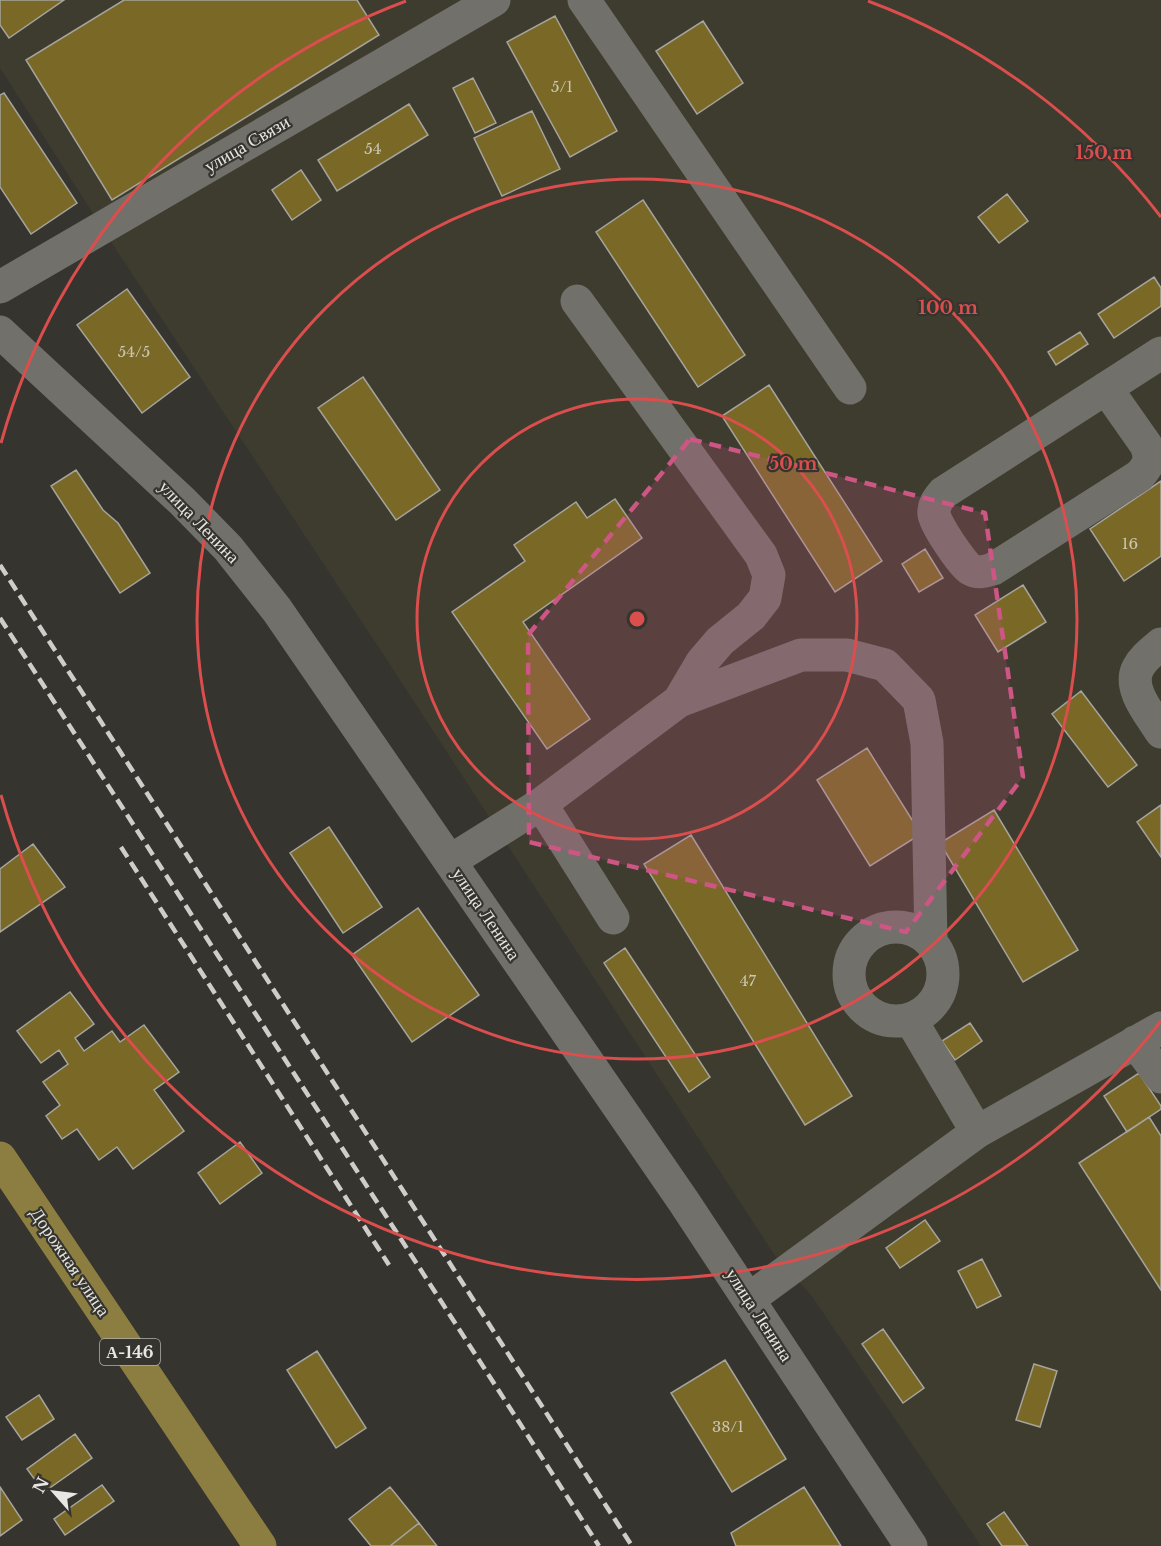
<svg xmlns="http://www.w3.org/2000/svg" width="1161" height="1546" viewBox="0 0 1161 1546" font-family="'Libre Baskerville',serif">
	<rect width="100%" height="100%" fill="#35342e"/>
	<path fill="#3e3b2f" d="M0 0H1161V1546H981L811 1295 775 1256 381 651 113 245 0 68Z"/>
	<path fill="#796826" stroke="#a5a49d" stroke-width="1.5" d="M0 0H64L9 38 0 25Z
		M124 0H357L379 35 112 200 26 60Z
		M555 16 617 131 570 157 507 42Z
		M703 21 743 83 697 114 656 51Z
		M473 78 496 123 475 133 453 88Z
		M4 93 77 203 31 234 0 187V95Z
		M409 104 428 135 337 191 318 160Z
		M532 111 560 169 502 196 474 138Z
		M301 170 321 200 292 220 272 190Z
		M1007 194 1028 221 999 243 978 217Z
		M643 200 745 355 698 387 596 232Z
		M1154 277 1161 288V306L1114 338 1098 314Z
		M127 289 190 377 142 413 77 325Z
		M1080 332 1088 344 1056 365 1048 352Z
		M363 377 440 490 396 520 318 408Z
		M769 385 882 561 835 592 722 416Z
		M76 470 103 510 118 523 150 573 120 593 51 486Z
		M1161 481V556L1124 581 1090 529Z
		M615 499 642 538 523 622 590 719 547 749 452 612 525 561 514 545 576 502 587 518Z
		M925 549 943 578 919 592 902 564Z
		M1023 585 1046 622 998 652 975 615Z
		M1081 691 1137 765 1108 787 1052 714Z
		M867 748 921 834 870 866 817 780Z
		M1161 805V857L1137 822Z
		M994 810 1078 950 1023 982 940 843Z
		M329 827 382 907 343 933 290 853Z
		M691 835 852 1096 805 1125 644 864Z
		M33 844 65 887 0 932V869Z
		M418 908 479 995 412 1042 352 955Z
		M625 948 710 1077 689 1092 604 963Z
		M70 992 94 1024 75 1038 84 1051 112 1031 120 1042 144 1025 179 1072 154 1090 184 1131 133 1169 117 1147 99 1160 77 1129 62 1139 46 1116 60 1105 43 1082 68 1064 59 1050 41 1063 17 1031Z
		M970 1023 982 1041 955 1060 942 1041Z
		M1139 1073 1161 1106V1109L1127 1132 1104 1096Z
		M1149 1117 1161 1136V1290L1079 1163Z
		M240 1142 262 1173 220 1204 198 1173Z
		M925 1220 940 1241 900 1268 886 1248Z
		M982 1259 1001 1296 977 1308 958 1271Z
		M883 1329 924 1388 903 1403 862 1344Z
		M317 1351 366 1428 336 1448 287 1370Z
		M725 1360 786 1459 732 1492 671 1393Z
		M1034 1364 1057 1371 1040 1427 1016 1420Z
		M39 1395 54 1419 22 1440 6 1417Z
		M75 1434 92 1458 44 1492 27 1469Z
		M102 1485 114 1501 65 1535 54 1519Z
		M0 1487 22 1520 0 1536Z
		M390 1487 419 1523 390 1546H371L349 1519Z
		M804 1487 841 1546H736L731 1533Z
		M1004 1512 1028 1546H1002L987 1524Z
		M419 1523 437 1546H390Z"/>
	<g fill="none" stroke-linecap="round" stroke-linejoin="round">
		<path stroke="#72706a" stroke-width="33" d="M584 0 850 388
			M0 287 494 0
			M577 301 761 555 769 575 765 598 751 616 720 641 702 662 679 701
			M0 332 182 501 228 548 277 610 684 1202 911 1546
			M1106 388 1146 445C1151 459 1150 464 1139 476L993 569C986 571 978 574 970 569 962 564 935 524 934 514 933 505 938 499 943 493L1161 353
			M1161 644C1153 651 1143 658 1138 668 1127 689 1151 715 1161 732
			M541 804 613 918
			M450 861 541 804 679 701 801 655H847L885 665 919 700 927 743 931 941
			M849 974a47 47 0 1 1 94 0a47 47 0 1 1-94 0Z
			M911 1020 977 1132
			M1135 1042 1161 1077
			M749 1299 977 1132 1161 1028"/>
		<path stroke="#8c7d41" stroke-width="33" d="M0 1158 260 1546"/>
		<path stroke="#cecdc9" stroke-width="4.5" stroke-dasharray="12 6" stroke-linecap="butt" d="M0 565 632 1546
			M0 618 599 1546
			M121 847 389 1265"/>
	</g>
	<path fill="#cd5684" fill-opacity="0.2" stroke="#cd5684" stroke-width="4.5" stroke-dasharray="12 8" stroke-linejoin="round" d="M690 439 985 513 1023 777 906 932 529 842 528 635Z"/>
	<g fill="none" stroke="#da4e4d" stroke-width="3">
		<circle cx="637" cy="619" r="220"/>
		<circle cx="637" cy="619" r="440"/>
		<path d="M1161 1021A660 660 0 0 1 1 795M1 443A660 660 0 0 1 406 1M868 1A660 660 0 0 1 1161 217"/>
	</g>
	<g text-anchor="middle" dominant-baseline="central" stroke-width="4.5" stroke-linejoin="round" paint-order="stroke">
		<g font-size="15" fill="#ccc7b4">
			<text x="562" y="86">5/1</text>
			<text x="373" y="148">54</text>
			<text x="134" y="351">54/5</text>
			<text x="1130" y="543">16</text>
			<text x="748" y="980">47</text>
			<text x="728" y="1426">38/1</text>
		</g>
		<rect fill="#35342e" stroke="#b2b1ad" stroke-width="1.5" x="100" y="1339" width="60" height="26" rx="4.5"/>
		<g font-size="16" font-weight="bold" fill="#e8e7e3">
			<text x="130" y="1352">А-146</text>
		</g>
		<g font-size="18" fill="#e8e7e3" stroke="#35342e">
			<text transform="translate(247 144) rotate(-30)">улица Связи</text>
			<text transform="translate(199 522) rotate(46)">улица Ленина</text>
			<text transform="translate(486 914) rotate(56)">улица Ленина</text>
			<text transform="translate(70 1262) rotate(56)">Дорожная улица</text>
			<text transform="translate(759 1315) rotate(57)">улица Ленина</text>
		</g>
	</g>
	<circle cx="637" cy="619" r="9" fill="#da4e4d" stroke="#35342e" stroke-width="3"/>
	<g font-size="18" text-anchor="middle" font-weight="bold" fill="#da4e4d" stroke="#35342e" stroke-width="4.5" stroke-linejoin="round" paint-order="stroke">
		<text x="1104" y="159">150 m</text>
		<text x="948" y="314">100 m</text>
		<text x="793" y="470">50 m</text>
	</g>
	<g transform="translate(54 1492) rotate(298)" stroke="#35342e" stroke-width="4.5" paint-order="stroke">
	<path d="M0-4.5L10 22L0 15L-10 22Z" fill="#e8e7e3"/>
	<text y="-9" font-size="16" font-weight="bold" text-anchor="middle" fill="#e8e7e3">N</text>
	</g>
</svg>
